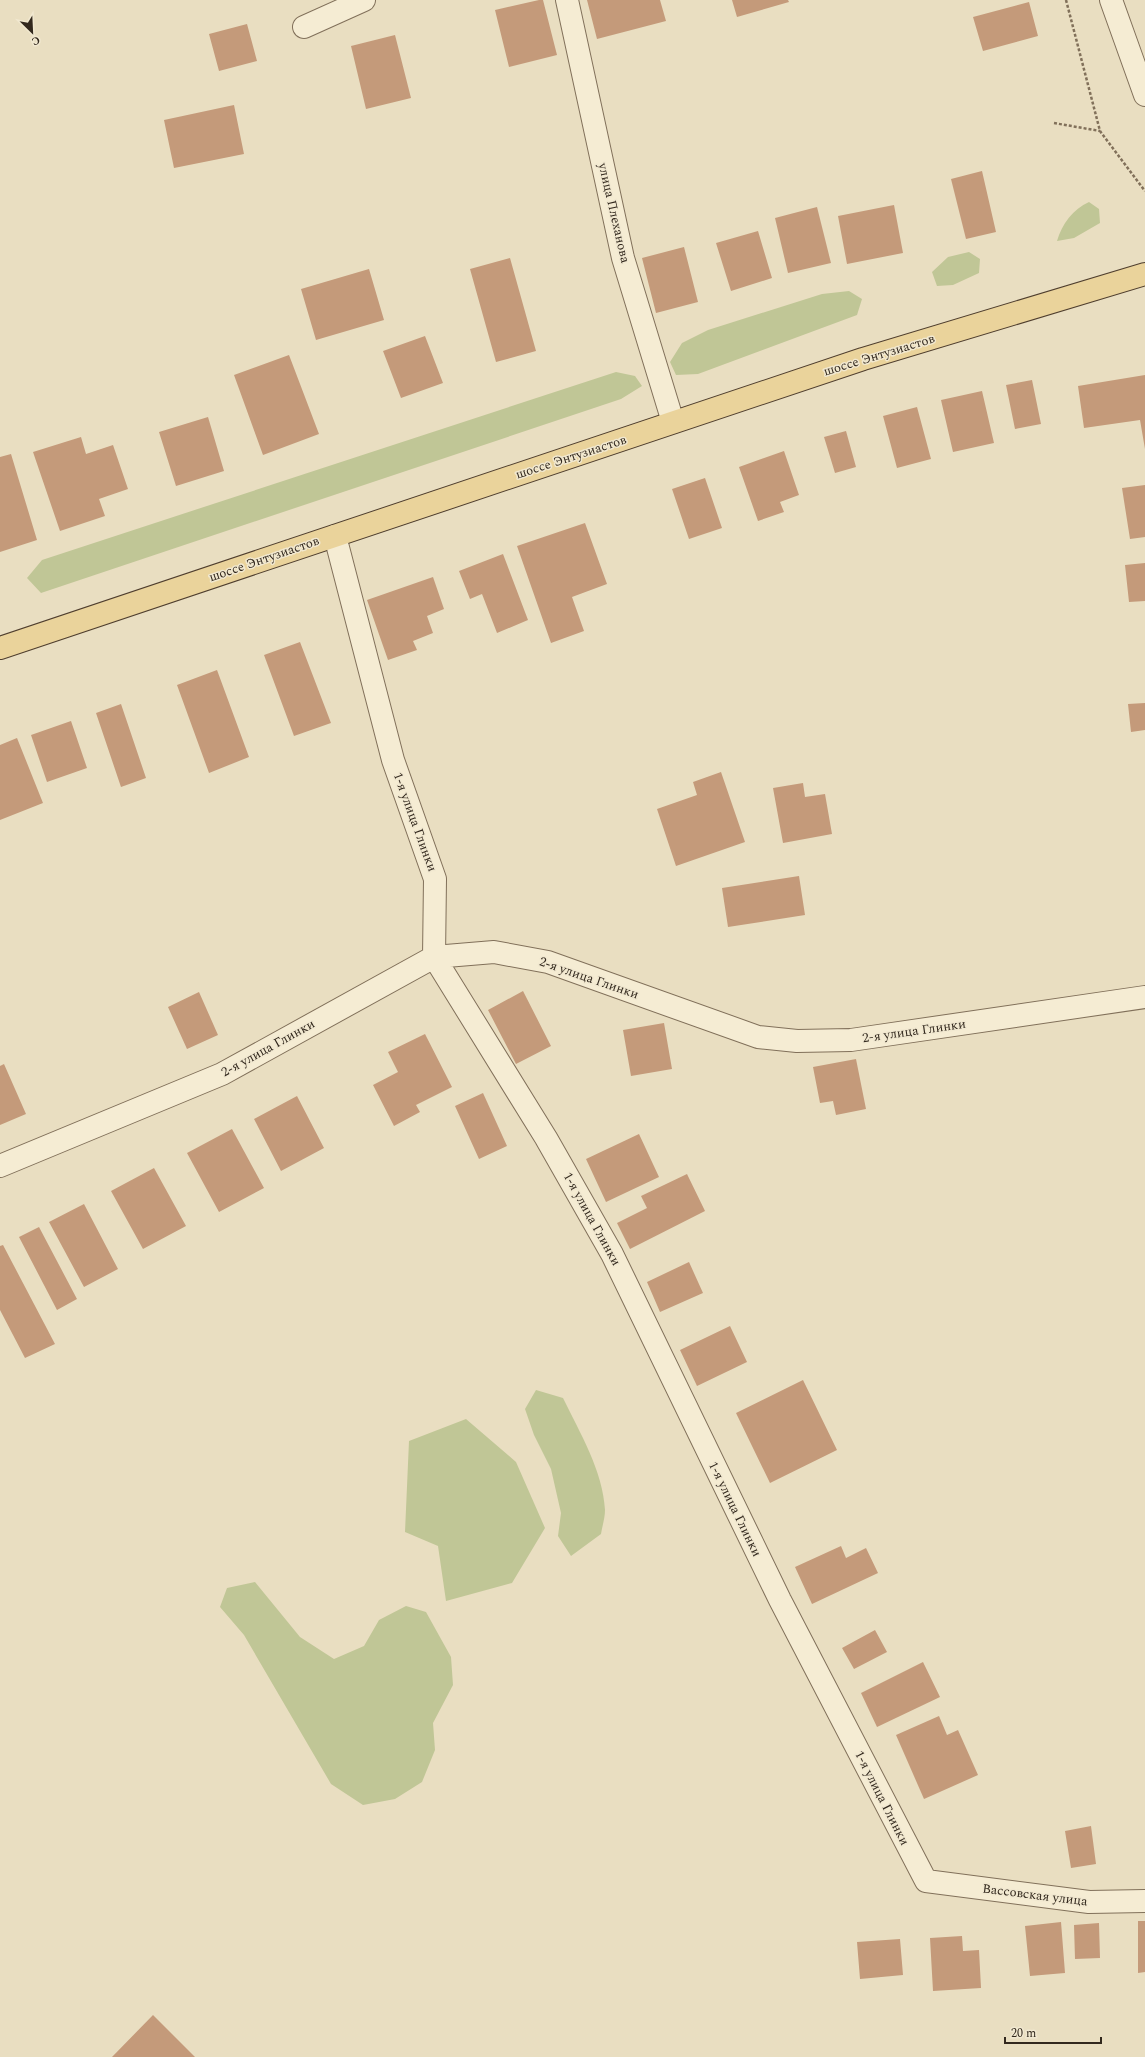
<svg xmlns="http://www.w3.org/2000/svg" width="1145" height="2057" viewBox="0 0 1145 2057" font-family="Spectral,serif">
	<rect width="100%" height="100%" fill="#e9dec1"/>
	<path fill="#c0c696" d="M1089 202 1099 209 1100 223 1074 238 1057 241C1062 224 1073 209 1089 202Z
		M969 252 980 259 979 273 953 285 937 286 932 272 948 257Z
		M849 291 862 299 857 315 698 374 676 375 670 362 682 343 708 330 822 294Z
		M616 372 635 376 642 386 621 399 41 593 27 578 42 560Z
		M536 1390 563 1398C580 1433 603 1471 605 1510 605 1518 602 1527 601 1534L571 1556 558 1536 561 1513 551 1469 534 1435 525 1409Z
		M466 1419 516 1462 545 1528 512 1583 446 1601 438 1546 405 1532 409 1441Z
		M255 1582 300 1637 334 1659 364 1646 379 1620 406 1606 426 1612 451 1657 453 1685 433 1723 435 1750 422 1782 395 1799 363 1805 331 1784 244 1635 220 1607 227 1588Z"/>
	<path fill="#c49a7a" d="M539 0H543L557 55 509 67 495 10Z
		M587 0H660L666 21 597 39Z
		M732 0H788L789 2 737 17Z
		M1029 2 1038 36 983 51 973 17Z
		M247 24 257 61 219 71 209 34Z
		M395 35 411 98 366 109 351 46Z
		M234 105 244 154 174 168 164 120Z
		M982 171 996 232 966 239 951 179Z
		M894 205 903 253 847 264 838 216Z
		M817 207 831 263 788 273 775 218Z
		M758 231 772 278 731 291 716 243Z
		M684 247 698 302 656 313 642 258Z
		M510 258 536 351 496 362 470 269Z
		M369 269 384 320 316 340 301 289Z
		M425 336 443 383 401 398 383 351Z
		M289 355 319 434 263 455 234 375Z
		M1145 375V449L1140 420 1084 428 1078 386Z
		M1032 380 1041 424 1015 429 1006 385Z
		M982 391 994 443 953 452 941 400Z
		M917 407 931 459 897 468 883 416Z
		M208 417 224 471 176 486 159 432Z
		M846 431 856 467 835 473 824 437Z
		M81 437 86 454 113 445 128 489 99 499 105 516 60 531 33 452Z
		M784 451 799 495 780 502 784 512 758 521 739 467Z
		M11 454 37 540 0 552V457Z
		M705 478 722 528 689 539 672 489Z
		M1145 485V537L1130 539 1122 488Z
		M585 523 607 584 572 597 584 631 551 643 517 546Z
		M503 554 528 620 497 633 482 594 470 599 459 571Z
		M1145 563V601L1129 602 1125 565Z
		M433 577 444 609 427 616 433 633 413 641 417 650 388 660 367 600Z
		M300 642 331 723 294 736 264 655Z
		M217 670 249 757 209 773 177 685Z
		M1145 703V730L1131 732 1128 704Z
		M121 704 146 778 121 787 96 713Z
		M71 721 87 768 47 782 31 735Z
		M17 738 43 803 0 820V745Z
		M721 772 745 842 676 866 657 809 697 795 693 782Z
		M803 783 805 797 825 794 832 834 783 843 773 788Z
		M799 876 805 915 728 927 722 888Z
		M523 991 551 1046 516 1064 488 1010Z
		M199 992 218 1035 187 1049 168 1007Z
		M664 1023 672 1069 631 1076 623 1030Z
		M425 1034 452 1087 416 1105 420 1112 394 1126 373 1085 398 1072 388 1052Z
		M856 1059 866 1109 836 1115 833 1101 820 1103 813 1067Z
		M4 1064 26 1114 0 1125V1066Z
		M483 1093 507 1146 479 1159 455 1106Z
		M297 1096 324 1148 281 1171 254 1119Z
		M232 1129 264 1188 219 1212 187 1153Z
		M639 1134 659 1177 606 1202 586 1159Z
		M154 1168 186 1226 143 1249 111 1191Z
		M687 1174 705 1211 630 1249 617 1223 647 1208 641 1196Z
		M84 1204 118 1269 84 1287 49 1222Z
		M39 1227 77 1299 57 1310 19 1237Z
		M3 1245 55 1344 25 1358 0 1310V1246Z
		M689 1262 703 1293 660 1312 647 1282Z
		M730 1326 747 1362 697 1386 680 1350Z
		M803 1380 837 1450 770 1483 736 1413Z
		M841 1546 846 1558 866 1548 878 1573 812 1604 795 1567Z
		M875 1630 887 1652 854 1669 842 1648Z
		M923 1662 940 1697 877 1727 861 1693Z
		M939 1716 947 1735 958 1730 978 1775 924 1799 896 1735Z
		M1091 1826 1096 1864 1071 1868 1065 1831Z
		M1138 1921H1145V1972L1138 1973Z
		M1061 1922 1065 1973 1030 1976 1025 1926Z
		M1099 1923 1100 1958 1075 1959 1074 1925Z
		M962 1936 963 1951 979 1950 981 1988 933 1991 930 1938Z
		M900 1939 903 1975 860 1979 857 1942Z
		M153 2015 195 2057H112Z"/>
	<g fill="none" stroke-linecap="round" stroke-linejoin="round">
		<g stroke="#81705a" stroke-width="24">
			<path id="minor" d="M567 0 623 258 673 422
				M1111 0 1145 95
				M304 27 364 0
				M335 536 393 760 435 879 434 957 546 1138 612 1254 780 1600 926 1881 1089 1902 1145 1901
				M0 1166 222 1074 434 957 494 952 548 962 758 1037 797 1041 851 1040 1145 997"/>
		</g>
		<g stroke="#4f3e2e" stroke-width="24">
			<path id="major" d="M0 648 863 359 1145 274"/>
		</g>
		<path stroke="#81705a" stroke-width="2.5" stroke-dasharray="3 2" stroke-linecap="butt" d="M1066 0 1100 131 1145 191
			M1054 123 1100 131"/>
		<use href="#minor" stroke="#f5ecd3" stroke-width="22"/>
		<use href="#major" stroke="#ead39b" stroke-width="22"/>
	</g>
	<g text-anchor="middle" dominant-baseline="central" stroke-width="3" stroke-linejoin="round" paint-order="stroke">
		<g font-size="13" fill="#32281d" stroke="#f1e8d0">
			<text transform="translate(614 213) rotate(77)">улица Плеханова</text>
			<text transform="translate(879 355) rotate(-17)">шоссе Энтузиастов</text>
			<text transform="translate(571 457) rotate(-18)">шоссе Энтузиастов</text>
			<text transform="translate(264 559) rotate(-19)">шоссе Энтузиастов</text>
			<text transform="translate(415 822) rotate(70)">1-я улица Глинки</text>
			<text transform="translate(589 978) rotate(19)">2-я улица Глинки</text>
			<text transform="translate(914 1031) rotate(-8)">2-я улица Глинки</text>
			<text transform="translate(268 1048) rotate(-29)">2-я улица Глинки</text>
			<text transform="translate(592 1219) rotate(61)">1-я улица Глинки</text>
			<text transform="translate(735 1509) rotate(64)">1-я улица Глинки</text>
			<text transform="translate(882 1798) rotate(63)">1-я улица Глинки</text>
			<text transform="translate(1035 1895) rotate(7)">Вассовская улица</text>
		</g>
	</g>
	<g transform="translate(32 32) rotate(156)" stroke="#f1e8d0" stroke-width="3" paint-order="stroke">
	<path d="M0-3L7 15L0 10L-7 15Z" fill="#32281d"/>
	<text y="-6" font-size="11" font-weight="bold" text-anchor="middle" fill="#32281d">С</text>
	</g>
	<path d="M1005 2037v6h96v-6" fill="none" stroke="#32281d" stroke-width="2"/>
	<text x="1011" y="2037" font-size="12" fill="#32281d" stroke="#f1e8d0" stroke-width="3" paint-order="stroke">20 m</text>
</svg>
